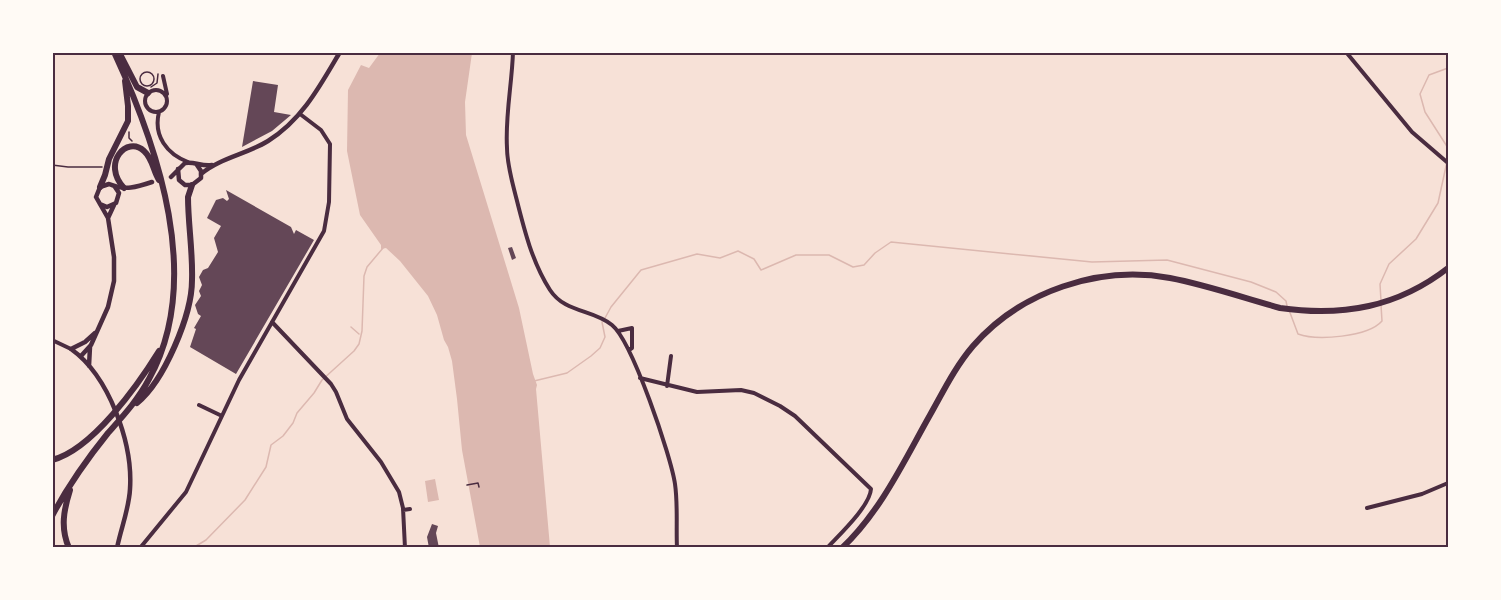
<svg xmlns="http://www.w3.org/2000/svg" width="1501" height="600" viewBox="0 0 1501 600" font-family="Arial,sans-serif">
	<rect width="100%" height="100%" fill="#f7e1d7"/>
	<path fill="#dcb8b0" d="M380 53H472L465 102 466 135 519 308 533 374 537 385 536 389 550 547H480L462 450 457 399 452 361 448 347 444 340 437 315 428 296 400 261 386 248 381 249V245L360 215 347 151 348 90 361 65 369 68Z
		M435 479 439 500 428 502 425 481Z"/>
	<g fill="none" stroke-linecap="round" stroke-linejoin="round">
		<path stroke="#dcb8b0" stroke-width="1.5" d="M1448 68 1429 75 1420 94 1425 112 1448 148
			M1381 301 1380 284 1389 264 1416 239 1438 203 1448 157
			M1289 310 1298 334C1317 341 1368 337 1382 321L1381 305
			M605 318 611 307 641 270 697 254 720 258 738 251 754 259 761 270 796 255H829L853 267 864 265 875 253 891 242 1092 262 1167 260 1251 282 1276 292 1286 301 1287 306
			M351 327 359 334
			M534 381 567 373 591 356 600 348 605 337 602 322
			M186 548 196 546 206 540 245 500 266 467 271 445 283 436 293 423 297 413 314 393 322 380 354 351 359 344 362 331 364 276 367 267 383 248"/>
	</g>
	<path fill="#644757" d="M253 81 278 85 274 112 291 115 272 131 242 147Z
		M226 190 291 227 294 234 296 230 314 240 236 374 190 347 196 329 194 328 201 316 198 314 195 305 201 296 199 291 202 285 199 277 203 270 208 268 218 252 214 238 221 226 207 218 216 200 223 198 227 201 229 199Z
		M512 247 516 258 512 260 508 248Z
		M432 524 438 526 436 533 439 548H429L427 537Z"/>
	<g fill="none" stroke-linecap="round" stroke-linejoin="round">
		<path stroke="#4a2c40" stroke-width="1.5" d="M140 79a7 7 0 1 1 14 0a7 7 0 1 1-14 0Z
			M151 87 157 83 158 74
			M129 132V138L132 141
			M52 165 68 167H102
			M467 485 478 483 479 487"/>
		<path stroke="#4a2c40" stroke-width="4" d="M254 52H255
			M513 52C512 84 505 116 507 148 507 164 512 181 516 197 524 229 532 262 550 290 565 313 592 309 612 325 632 341 671 456 675 484 678 504 676 527 677 548
			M1346 52 1412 132 1448 163
			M163 76 167 94
			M145 101a11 11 0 1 1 22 0a11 11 0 1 1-22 0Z
			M159 112C153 136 167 154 188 162
			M272 322 331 384 336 392 347 419 381 462 399 492 403 508 405 548
			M618 331 632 328V348L629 350
			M52 340 71 349
			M640 378 697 392 741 390 754 393 780 406 795 416 871 489C870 506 839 535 827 548
			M667 386 671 356
			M199 405 222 416
			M1367 508 1422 494 1448 483
			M403 510 410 509
			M140 548 186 492 239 380 324 231 329 202 330 144 321 130 300 114"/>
		<path stroke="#4a2c40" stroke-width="4.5" d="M178 169 179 180 185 185H192L201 178V171L197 165
			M201 174C220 158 247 154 268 141 302 120 320 86 340 52
			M171 177 185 163C194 161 202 167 212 165
			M100 204 107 207 116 203 119 193 115 187
			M108 218 96 197 100 187 109 184C125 191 137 187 152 182
			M95 333 85 342 71 349C109 376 133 443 130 489 129 509 121 528 117 548
			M81 356 91 345 108 307 114 281V257L108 218 114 205
			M89 366 90 347"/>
		<path stroke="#4a2c40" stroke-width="6" d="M119 52 137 87 148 93
			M100 187 105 175 109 159 128 121V106L125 81
			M124 188C101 163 127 135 144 151 153 159 153 171 159 180
			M137 403C164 381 192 315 192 280 193 252 188 224 188 197L192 185
			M52 460C92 450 138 385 159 351
			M52 516C68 486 87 459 108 433 123 416 138 400 149 379 204 280 158 147 114 52
			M69 548C60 528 64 509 70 490
			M842 548C881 511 904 461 930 415 943 392 955 367 973 346 1021 291 1099 265 1170 278 1207 285 1244 298 1280 308 1343 317 1398 307 1448 268"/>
	</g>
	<rect width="1501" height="600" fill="none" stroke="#fffaf5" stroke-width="108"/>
	<rect x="54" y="54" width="1393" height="492" fill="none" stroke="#4a2c40" stroke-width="2"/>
</svg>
